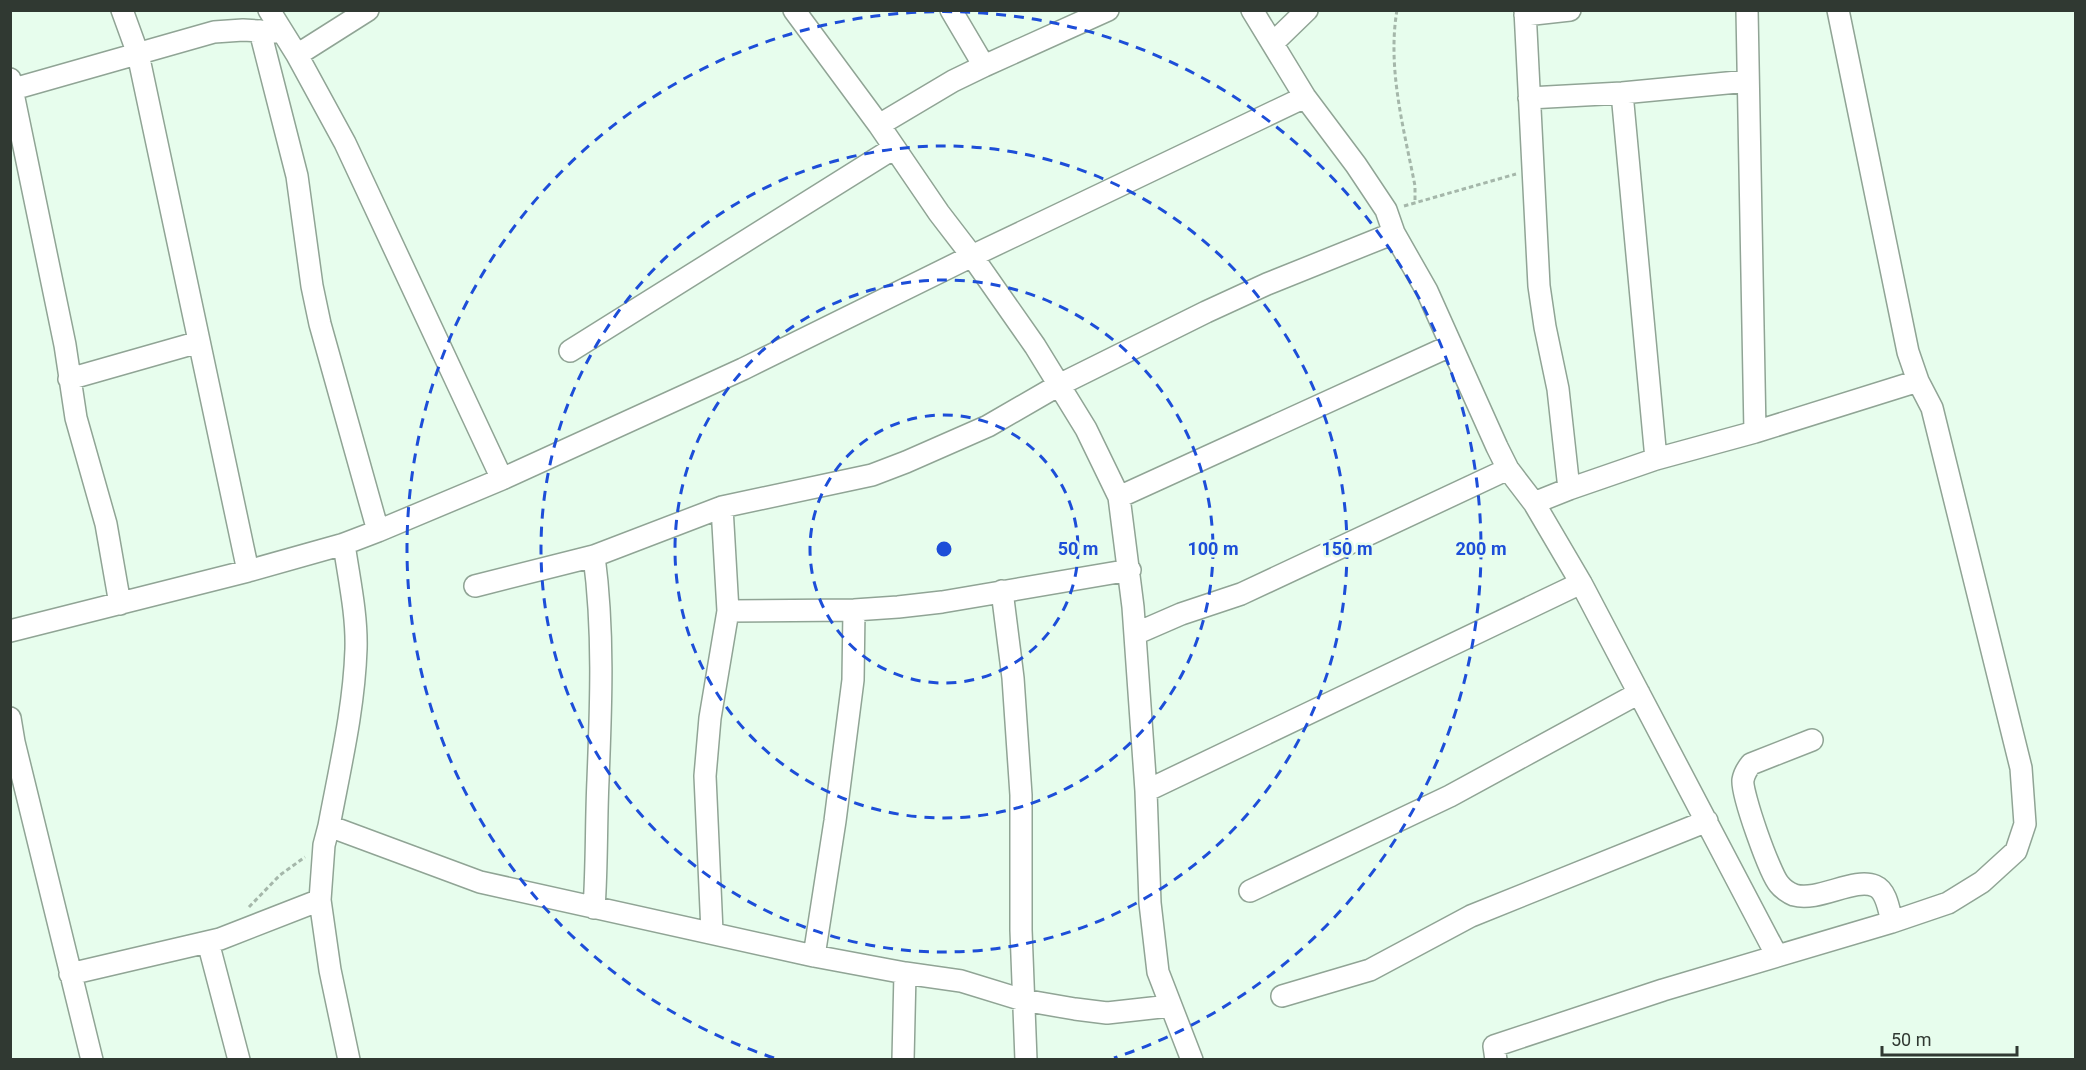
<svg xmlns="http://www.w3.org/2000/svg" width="2086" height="1070" viewBox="0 0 2086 1070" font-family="Roboto,sans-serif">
	<rect width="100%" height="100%" fill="#e7fded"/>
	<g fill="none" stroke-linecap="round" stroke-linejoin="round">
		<g stroke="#90a495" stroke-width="24">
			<path id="minor" d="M122 10 138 54 248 571
				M269 10 297 55 345 143 502 479
				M794 10 879 125 939 213 972 256 1035 346 1086 429 1119 497 1133 607 1146 791 1150 903 1158 972 1192 1060
				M1252 10 1305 97 1356 165 1386 210 1394 233 1427 291 1497 447 1508 469 1534 503 1581 583 1777 956
				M1525 10 1539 286 1545 327 1558 389 1569 489 1534 503
				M1747 10 1755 432
				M1525 15 1570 10
				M260 31 297 176 312 286 320 324 378 531
				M1273 43 1307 10
				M297 55 368 10
				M984 66 1108 10
				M10 79 65 345 76 418 106 524 120 604
				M10 90 214 32 243 30 275 32
				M1622 93 1656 459
				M1529 98 1622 93 1748 81
				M879 125 953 81 984 66 951 10
				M570 351 894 148
				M69 379 199 342
				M1569 489 1656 459 1755 432 1918 381
				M1119 497 1450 346
				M722 507 728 611
				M344 544C349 579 357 614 356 649 354 709 340 767 329 826L480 882 814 956 905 973 961 981 1023 1000 1075 1009 1107 1013 1170 1006
				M475 586 594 556 722 507 872 475 906 462 988 426 1059 385 1206 312 1267 284 1394 233
				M1002 591 1013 678 1021 795V930L1026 1060
				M10 631 248 571 344 544 378 531 502 479 743 369 972 256 1305 97
				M1135 634 1181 614 1241 594 1508 469
				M10 718 14 742 92 1060
				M1812 740 1751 764C1747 769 1744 774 1743 780 1741 793 1770 874 1779 884 1782 888 1789 893 1794 895 1819 902 1854 877 1875 886 1887 891 1889 911 1892 922
				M1146 791 1581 583
				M329 826 324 845 320 900 330 970 349 1060
				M1250 891 1450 796 1639 693
				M594 908C597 866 596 823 598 780 601 705 604 631 594 556
				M712 932 705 776 710 718 728 611 854 610 898 607 942 602 1130 570
				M208 942 239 1060
				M814 956 835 821 853 680 854 610
				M70 974 220 939 320 900
				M1282 996 1370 970 1471 916 1707 821
				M903 1060 905 973
				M1496 1060 1494 1046 1663 990 1892 922 1948 903 1982 882 2016 851 2025 824 2021 768 1932 408 1918 381 1908 352 1838 10"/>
		</g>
		<path stroke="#a5b7aa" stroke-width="3" stroke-dasharray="4.5 3" stroke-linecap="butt" d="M1397 10C1387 69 1404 129 1415 186V203
			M1404 206 1516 174
			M249 907 280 875 305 857"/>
		<use href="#minor" stroke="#fff" stroke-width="21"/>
	</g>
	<g fill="none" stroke="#1d4ed8" stroke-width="3" stroke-dasharray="10 8">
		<circle cx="944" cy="549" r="134"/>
		<circle cx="944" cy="549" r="269"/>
		<circle cx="944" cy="549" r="403"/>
		<path d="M774 1058A537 537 0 1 1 1114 1058"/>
	</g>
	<circle cx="944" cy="549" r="9" fill="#1d4ed8" stroke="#e7fded" stroke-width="3"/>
	<g font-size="18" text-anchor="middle" font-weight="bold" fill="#1d4ed8" stroke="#e7fded" stroke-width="5" stroke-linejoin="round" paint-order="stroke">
		<text x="1078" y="555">50 m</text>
		<text x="1213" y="555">100 m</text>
		<text x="1347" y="555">150 m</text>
		<text x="1481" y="555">200 m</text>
	</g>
	<rect width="2086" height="1070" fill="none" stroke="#303932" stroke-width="24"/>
	<path d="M1882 1046v9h135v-9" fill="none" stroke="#303932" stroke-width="3"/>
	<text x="1891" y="1046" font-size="18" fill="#303932" stroke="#e7fded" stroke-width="4.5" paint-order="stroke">50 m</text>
</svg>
